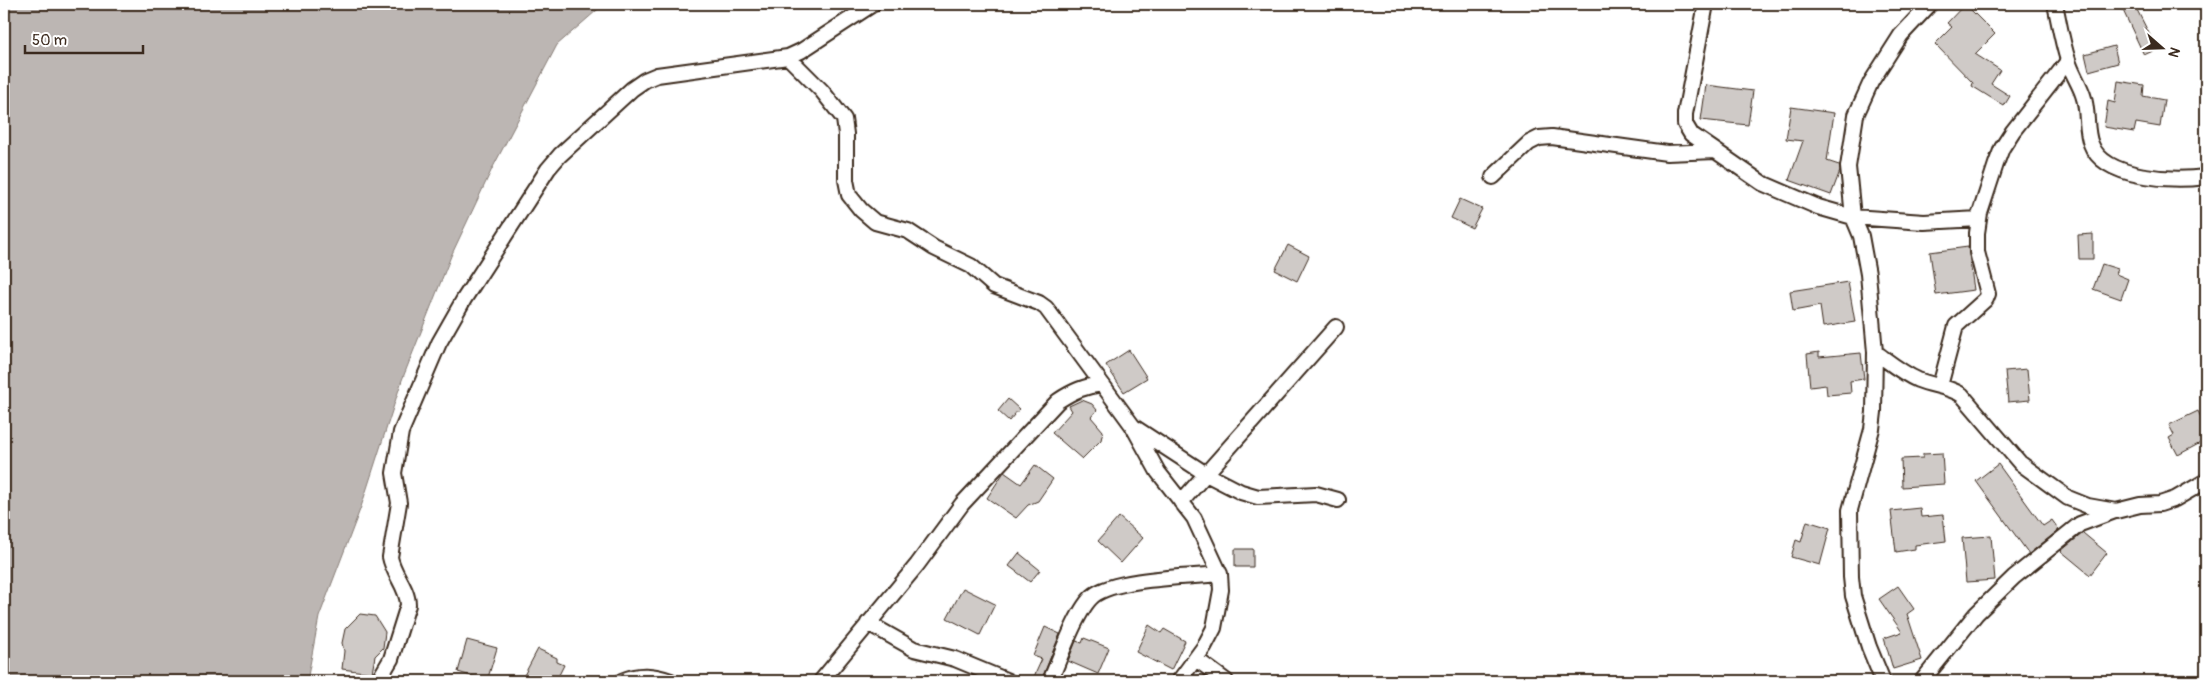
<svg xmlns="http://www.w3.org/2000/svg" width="2210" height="685" viewBox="0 0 2210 685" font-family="Pangolin,sans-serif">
	<rect width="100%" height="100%" fill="#fff"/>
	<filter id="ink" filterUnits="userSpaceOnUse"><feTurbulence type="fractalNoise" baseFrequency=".02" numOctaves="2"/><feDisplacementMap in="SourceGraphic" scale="10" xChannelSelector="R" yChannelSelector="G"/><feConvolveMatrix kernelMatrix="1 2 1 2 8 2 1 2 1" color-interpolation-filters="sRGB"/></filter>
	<g filter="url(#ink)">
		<path fill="#bcb6b3" stroke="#887e77" d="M4 4H611H604L557 45 492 169 451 256 402 380 361 507 319 617 307 681H4Z"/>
		<path fill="#cfcac7" stroke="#3b2a1e" d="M1965 4 1995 34 1975 54 2000 70 1991 84 2010 96 2004 106 1972 86 1973 83 1935 44 1952 27 1947 23Z
			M2120 4H2134L2157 49 2144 55Z
			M2114 46 2118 63 2089 71 2085 54Z
			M2118 81 2144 85 2143 96 2164 100 2160 127 2136 123 2134 132 2104 127 2108 101 2115 103Z
			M1706 85 1753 91 1748 125 1701 120Z
			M1791 107 1834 113 1827 161 1839 165 1840 171 1831 195 1789 180 1803 141 1786 139Z
			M1460 199 1482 209 1472 228 1451 218Z
			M2093 234V259H2079L2078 235Z
			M1288 245 1309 256 1297 281 1275 270Z
			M1968 247 1974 290 1936 295 1930 252Z
			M2102 264 2118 269 2116 274 2128 279 2121 299 2093 289Z
			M1848 282 1855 322 1823 327 1820 306 1793 311 1790 291Z
			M1129 350 1147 378 1124 392 1106 365Z
			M1819 352V357L1861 353 1864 379 1850 381 1851 393 1827 395 1826 385 1810 387 1807 354Z
			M2027 369 2030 400 2008 402 2005 371Z
			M1008 399 1019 409 1009 421 998 411Z
			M1082 400 1092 404 1097 410 1091 417 1103 431 1101 440 1082 459 1052 433 1072 411 1069 406Z
			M2198 411 2206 428V440L2178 455 2169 438 2174 435 2169 425Z
			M1942 453 1944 484 1902 487 1901 459 1923 458V454Z
			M1998 464 2043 526 2052 520 2059 530 2029 554 1976 481Z
			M1035 465 1053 479 1038 501 1028 505 1016 518 987 498 1004 472 1021 484Z
			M1920 508 1921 517 1943 515 1946 541 1915 545V549L1896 552 1891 511Z
			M1119 517 1143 538 1121 563 1098 541Z
			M1807 521 1830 528 1820 565 1791 557 1796 540 1801 542Z
			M2083 533 2107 553 2090 575 2061 551Z
			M1991 536 1995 580 1966 582 1962 538Z
			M1235 549H1253V567H1235Z
			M1019 553 1040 570 1030 582 1009 566Z
			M1898 586 1914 609 1907 614 1922 660 1893 669 1884 638 1902 632 1879 599Z
			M963 588 995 604 980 635 947 618Z
			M360 614 375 616 385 632 383 648 375 656 372 673 342 669 344 651 342 643 345 629Z
			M1149 625 1161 633 1164 629 1185 641 1171 670 1136 652Z
			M1045 627 1060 634 1041 681H1032L1042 659 1033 656Z
			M1084 638 1109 648 1098 674 1068 661 1076 641 1082 643Z
			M467 640 497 648 487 681 458 672Z
			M538 649 557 658V662L564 665 556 681H521Z"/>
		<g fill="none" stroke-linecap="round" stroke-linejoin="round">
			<g stroke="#3b2a1e" stroke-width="18">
				<path id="street" d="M1706 4 1685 114V124L1691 134 1762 183 1818 207 1853 217 1924 222 1979 219
					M2055 4C2059 22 2062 42 2068 60 2071 72 2079 83 2083 95 2089 111 2085 130 2091 144 2104 180 2175 181 2206 177
					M788 57 822 91 844 119 846 134V180L849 195 861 210 875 222 908 231 934 248 971 266 994 286 1039 303 1046 308 1102 384
					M1493 177 1529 143 1539 138 1552 137 1667 153 1715 151
					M1875 352C1889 362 1902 373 1918 380 1933 386 1948 386 1962 395L2020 463 2068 498 2088 506 2116 511 2140 505 2160 504 2175 499 2206 481
					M1940 386 1956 326 1986 299 1988 294 1977 252V233L1980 213 1996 164 2002 148 2013 131 2068 61
					M1134 427 1206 474 1241 492 1258 497 1316 494 1338 500
					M1181 502 1336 327
					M868 623 914 649 955 659 1008 681
					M1196 659 1226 681
					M378 681 391 659 408 605C408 588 393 574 390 557L399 503 394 473 401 432 439 343 464 299 548 169 560 155 632 89 645 80 657 75 788 57 801 51 873 4
					M622 681C639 673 653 675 671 681
					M821 681 917 565 962 504 1058 401C1073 391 1085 386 1102 384L1132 425 1158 472 1194 518 1220 574 1221 590 1214 628 1204 647 1179 681
					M1050 681C1059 661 1077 609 1093 596 1114 578 1191 577 1220 574
					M1883 681 1869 647 1853 596 1851 577 1850 510 1872 429 1874 412 1875 352 1868 274 1861 236 1853 217 1848 167 1856 115 1871 82 1901 35 1930 4
					M1922 681 1976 614 2014 577 2080 524 2115 511"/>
			</g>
			<use href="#street" stroke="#fff" stroke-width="14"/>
		</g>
	</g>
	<rect width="2210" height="685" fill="none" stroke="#fff" stroke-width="20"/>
	<rect x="10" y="10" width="2190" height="665" fill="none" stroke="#3b2a1e" stroke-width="2" filter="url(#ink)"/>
	<g transform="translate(2162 48) rotate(110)" stroke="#ffffff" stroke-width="4" paint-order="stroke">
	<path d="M0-4L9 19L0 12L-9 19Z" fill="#3b2a1e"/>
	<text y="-8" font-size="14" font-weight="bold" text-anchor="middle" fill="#3b2a1e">N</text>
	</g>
	<path d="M25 45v8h118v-8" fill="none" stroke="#3b2a1e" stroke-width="2.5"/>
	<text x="32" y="45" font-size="15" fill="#3b2a1e" stroke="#ffffff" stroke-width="4" paint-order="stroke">50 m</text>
</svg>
